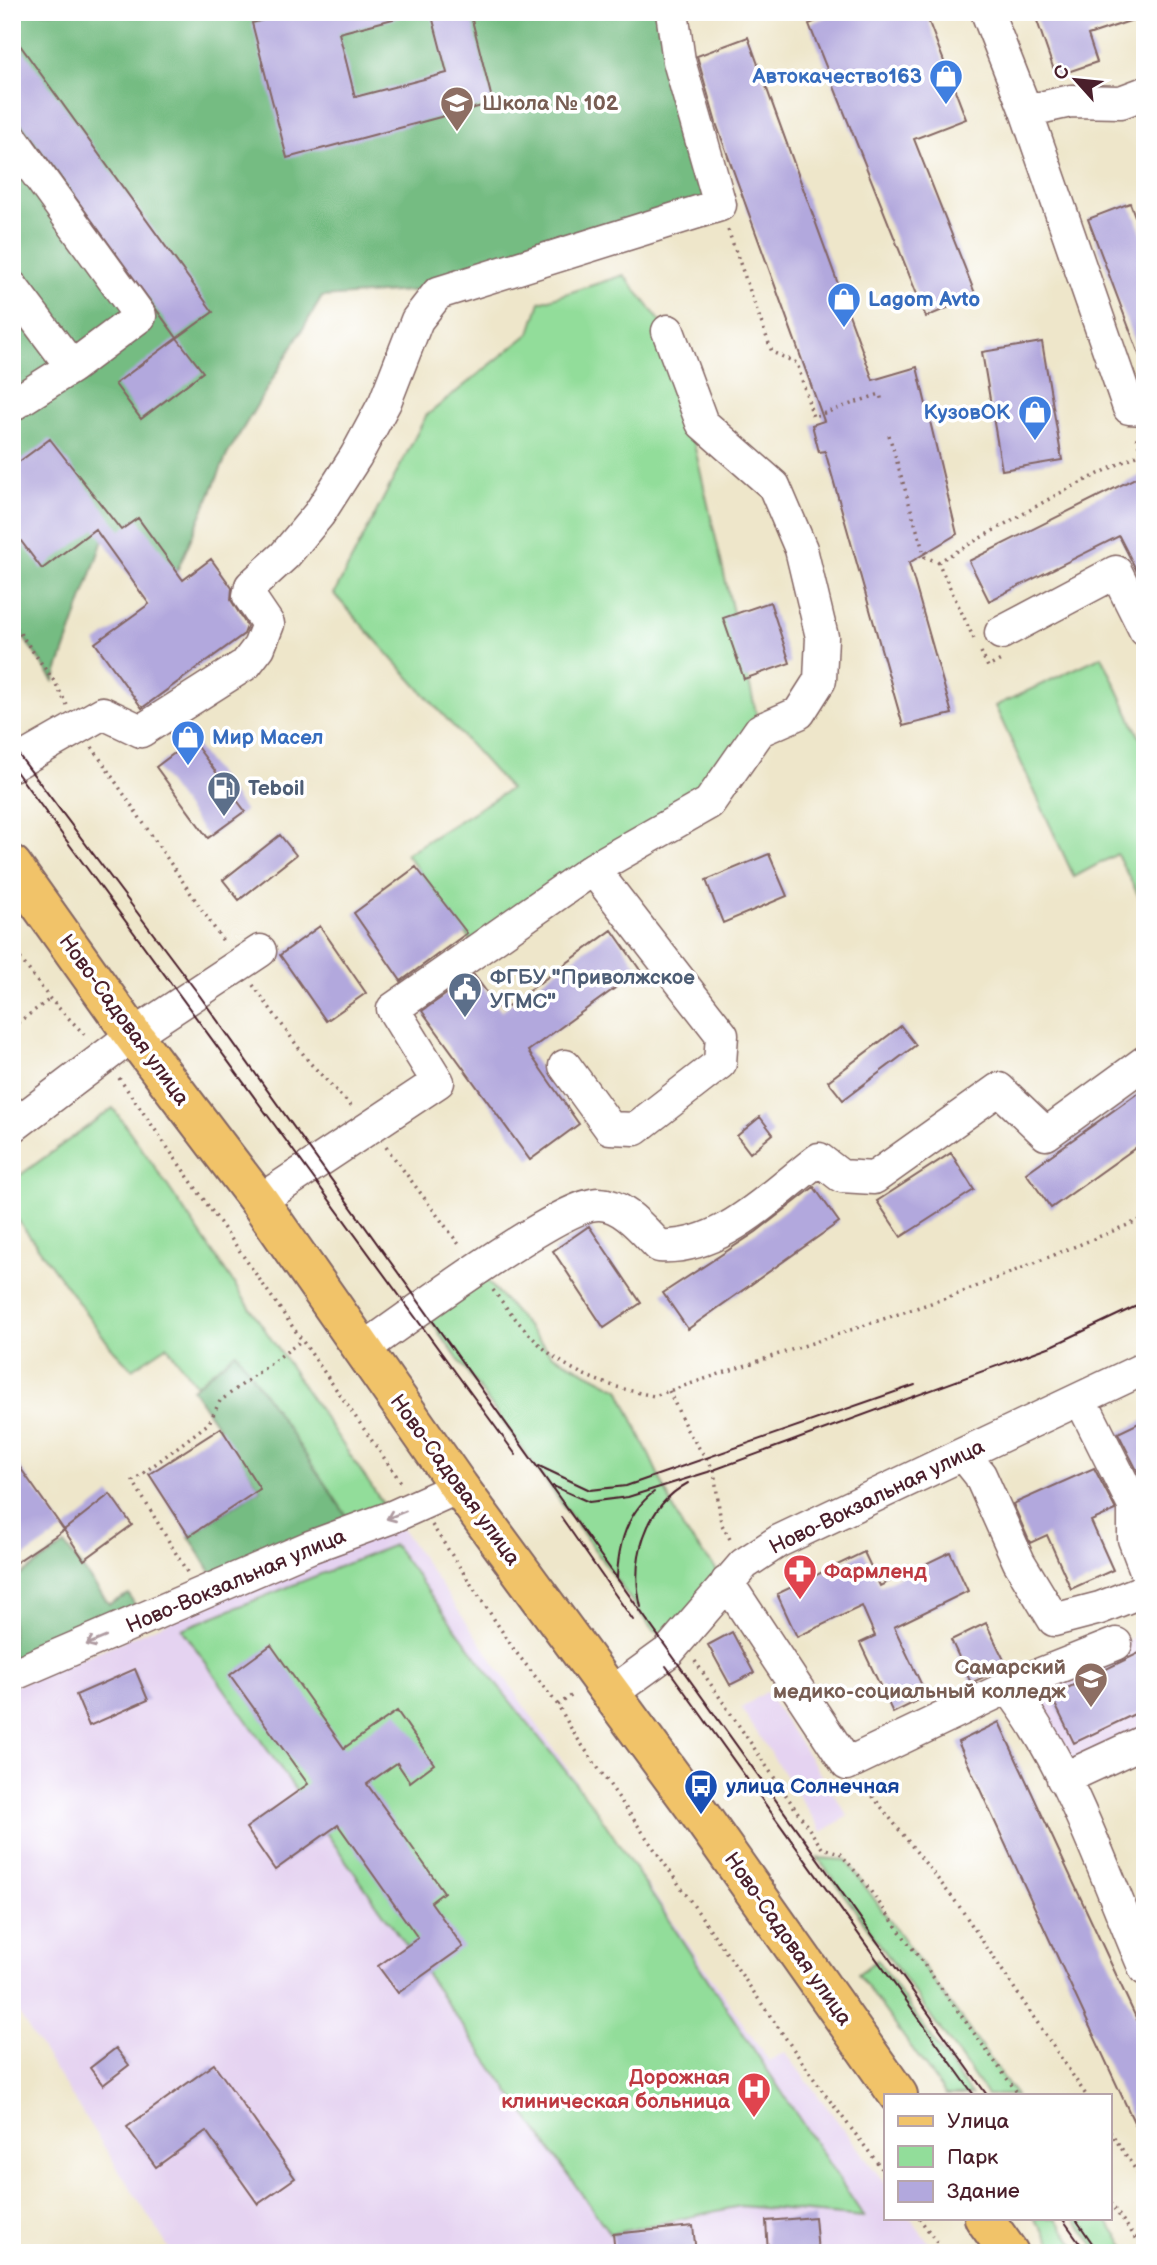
<svg xmlns="http://www.w3.org/2000/svg" width="1157" height="2265" viewBox="0 0 1157 2265" font-family="'Balsamiq Sans',sans-serif">
	<rect width="100%" height="100%" fill="#fff"/>
	<filter id="ink" filterUnits="userSpaceOnUse"><feTurbulence type="fractalNoise" baseFrequency=".0143" numOctaves="2"/><feDisplacementMap in="SourceGraphic" scale="14" xChannelSelector="R" yChannelSelector="G"/><feConvolveMatrix kernelMatrix="1 2 1 2 8 2 1 2 1" color-interpolation-filters="sRGB"/></filter>
	<filter id="wash" filterUnits="userSpaceOnUse"><feTurbulence type="fractalNoise" baseFrequency=".00686" numOctaves="4" result="noise"/><feDisplacementMap in="SourceGraphic" scale="28" xChannelSelector="R" yChannelSelector="G"/><feGaussianBlur stdDeviation="1.57" result="paint"/><feColorMatrix in="noise" values="0 0 0 0 0 0 0 0 0 0 0 0 0 0 0 0 0 1.4 0 .05"/><feComposite in="paint" operator="in"/></filter>
	<g filter="url(#wash)">
		<rect width="100%" height="100%" fill="#eee6ca"/>
		<path fill="#e5d3f1" d="M400 1526 769 2061 785 2052 886 2185V2218H910L937 2253H172L12 2003V1687Z
			M1145 1632V1729L1065 1767 1026 1688Z
			M766 1692 848 1816 822 1832 741 1708Z"/>
		<path fill="#92dd9a" stroke="#6e7e62" stroke-width="2" d="M624 275 668 331 760 730 699 808 478 950 406 854 510 789 334 594 426 416 530 333 540 302Z
			M1102 656 1145 749V908L1117 854 1074 877 995 706Z
			M113 1108 152 1163 392 1517 356 1530 236 1352 196 1385 167 1346 132 1369 111 1347 12 1212V1181Z
			M477 1269 551 1354 619 1389 683 1529 727 1582 679 1639 653 1631 422 1309Z
			M394 1545 495 1682 595 1808 864 2217 740 2206 610 2234 182 1629Z
			M818 1858 846 1860 1016 2095H987Z
			M877 1960 971 2095H946L858 1974Z
			M1034 2218H1056L1080 2253H1060Z
			M1075 2218H1105L1130 2253H1099Z"/>
		<path fill="#75bc82" stroke="#606e56" stroke-width="2" d="M12 12H678L720 205 453 288 322 297 227 455 177 571 103 540 54 681 12 621Z
			M236 1352 356 1530 220 1587 189 1536 260 1489 192 1389Z
			M65 1545 109 1604 129 1594 143 1621 12 1675V1581Z"/>
		<g id="blocks">
			<path fill="#b2a8dd" d="M292 12H396L397 18 339 33 355 97 447 73 431 12H470L493 103 287 158 252 23Z
				M838 12H925L966 119 914 139 976 296 926 317 809 24Z
				M1034 12H1145V16L1088 35 1097 62 1056 76Z
				M12 34 213 312 177 338 12 110Z
				M748 37 873 380 917 367 957 534 909 563 952 714 903 726 825 451 819 452 812 425 824 421 716 123 697 56Z
				M1130 203 1145 243 1143 365 1088 219Z
				M177 338 203 372 141 419 115 384Z
				M1042 342 1062 460 1002 470 982 352Z
				M50 439 121 530 138 518 183 580 211 559 232 588 231 600 247 626 244 634 142 708 95 643 149 604 95 529 42 569 12 529V467Z
				M1145 473V587L1119 536 989 601 969 561Z
				M770 602 790 663 744 679 723 618Z
				M192 740 245 811 208 838 156 767Z
				M280 835 296 855 239 900 223 880Z
				M769 854 787 896 723 923 706 880Z
				M416 867 467 933 401 981 354 913Z
				M320 926 366 993 326 1021 280 955Z
				M612 930 640 970 528 1051 579 1124 530 1160 422 1011 474 975 501 1011Z
				M901 1026 916 1045 843 1100 828 1081Z
				M1145 1088V1141L1051 1208 1026 1173Z
				M760 1117 773 1134 750 1153 737 1136Z
				M951 1153 974 1190 901 1237 877 1201Z
				M814 1187 839 1222 688 1329 663 1293 756 1232Z
				M589 1226 641 1303 604 1328 553 1251Z
				M1145 1420V1486L1118 1433Z
				M221 1428 260 1489 189 1536 149 1474Z
				M12 1456 64 1530 12 1565Z
				M1094 1468 1116 1510 1091 1521 1113 1570 1071 1589 1047 1535 1030 1543 1013 1504Z
				M110 1494 132 1525 84 1560 64 1530Z
				M864 1552 880 1586 950 1552 968 1591 894 1627 927 1696 893 1713 860 1643 875 1636 862 1606 797 1637 777 1594Z
				M986 1623 1007 1666 971 1683 951 1640Z
				M732 1632 754 1673 730 1685 708 1645Z
				M271 1645 344 1748 397 1711 434 1764 410 1782 397 1763 367 1784 444 1892 431 1902 463 1947 398 1993 378 1966 418 1938 338 1825 275 1870 246 1828 308 1784 230 1675Z
				M1145 1650V1709L1074 1743 1051 1696Z
				M135 1669 148 1700 89 1726 76 1695Z
				M999 1722 1145 2037V2146L958 1742Z
				M116 2048 129 2065 103 2085 90 2068Z
				M214 2064 295 2178 258 2204 206 2131 156 2167 127 2127Z
				M815 2217 818 2253H768L766 2221Z
				M693 2226 696 2253H615L613 2234Z"/>
		</g>
	</g>
	<g filter="url(#ink)">
		<use href="#blocks" fill-opacity="0" stroke="#836563" stroke-width="2"/>
		<g fill="none" stroke-linecap="round" stroke-linejoin="round">
			<g stroke="#836563" stroke-width="35">
				<path id="minor" d="M987 12 1026 111 1129 408 1145 409
					M1026 111 1071 101 1121 102 1145 93
					M12 139 140 316 72 367
					M12 287 72 367 12 405
					M1001 633 1116 572 1145 630
					M12 765 103 713 141 731 246 664 259 647 268 624 249 596 251 586 285 555 319 514 356 456 385 402 417 320 438 293 720 205 679 61 672 12
					M565 1066 610 1128 635 1129 720 1063 722 1035 593 869
					M12 1127 133 1035 260 951
					M259 1201 438 1082 393 1009 593 869 709 803 760 730 799 713 820 680 822 637 801 549 774 486 702 423 668 331
					M362 1350C401 1323 561 1203 599 1204 623 1204 644 1231 659 1246 722 1250 772 1194 819 1159L841 1176 874 1178 999 1089 1046 1134 1145 1062
					M1081 1400 1134 1506V1539L1145 1568
					M964 1455 980 1475 1019 1562 1054 1620 1100 1608 1145 1590
					M727 1582 847 1764 1008 1687C1069 1764 1106 1878 1145 1969
					M12 1675 310 1547 392 1517 459 1487
					M1008 1687 1116 1644
					M609 1695 668 1652 744 1564 779 1541 1145 1368
					M1063 1779 1145 1741"/>
			</g>
			<g stroke="#836563" stroke-width="42">
				<path id="major" d="M12 865 133 1035 259 1201 459 1487 701 1816 898 2095
					M984 2218 1009 2253"/>
			</g>
			<path stroke="#836563" stroke-width="3.5" stroke-dasharray="2 5" stroke-linecap="butt" d="M728 230 772 352 797 363 813 417 880 394 882 402
				M889 435 925 557 938 562 974 639
				M938 562 1058 494 1141 453 1136 435
				M12 622 54 681 67 705
				M981 652 988 667 1001 660
				M92 747 225 944
				M12 947 50 999 86 1036
				M253 985 309 1062 352 1107
				M12 1027 50 999
				M119 1078 403 1485
				M386 1147 461 1247
				M493 1290C543 1357 571 1379 654 1396L958 1294 1145 1218
				M669 1391 687 1430 714 1470 721 1523 731 1541
				M432 1525 515 1651 558 1705 573 1732 821 2089 886 2174
				M187 1572 133 1481 209 1423 220 1401 301 1341
				M695 1661 822 1848 840 1853 861 1878 1019 2095
				M558 1705 574 1694
				M864 1785 959 1906 1086 2095
				M1110 2131 1145 2184
				M1110 2203 1145 2250
				M919 2218 945 2253"/>
			<use href="#minor" stroke="#fff" stroke-width="32"/>
			<use href="#major" stroke="#f1c369" stroke-width="38"/>
			<path stroke="#4a1f2b" stroke-width="2" d="M12 746 197 992 987 2095
				M12 766 516 1455
				M539 1466 590 1490 626 1486 915 1385
				M553 1486 589 1502 628 1497 708 1472 1054 1345 1145 1302
				M561 1517 633 1620
				M617 1578C618 1545 626 1513 654 1492
				M641 1607C630 1561 644 1507 688 1483
				M666 1666 974 2095
				M1062 2218 1087 2253
				M1075 2218 1099 2253"/>
		</g>
		<defs><path id="oneway-shaft" d="M-6 0H5M1.5-3L5.5 0L1.5 3" fill="none" stroke-width="1.6" stroke-linecap="round" stroke-linejoin="round" transform="scale(1.75)"/></defs>
		<g stroke="#ae9aa0">
			<use href="#oneway-shaft" transform="translate(396 1515) rotate(158)"/>
			<use href="#oneway-shaft" transform="translate(96 1641) rotate(158)"/>
		</g>
	</g>
	<defs>
		<g id="shop-pin" transform="scale(1.75)"><path d="M0 17L-7.5 6A9.5 9.5 0 1 1 7.5 6Z" fill="#3f7fe0" stroke="#fff"/><path d="M-5-2.5h2.3a2.7 3.5 0 0 1 5.4 0H5L5.5 6h-11ZM-1.5-2.5h3a1.5 2.3 0 0 0-3 0Z" fill="#fff"/></g>
		<g id="school-pin" transform="scale(1.75)"><path d="M0 17L-7.5 6A9.5 9.5 0 1 1 7.5 6Z" fill="#8d6e63" stroke="#fff"/><path d="M0-5L7-2L0 1L-7-2ZM-4 1L0 2.5L4 1V4Q0 6-4 4Z" fill="#fff"/></g>
		<g id="fuel-pin" transform="scale(1.75)"><path d="M0 17L-7.5 6A9.5 9.5 0 1 1 7.5 6Z" fill="#5c6f8a" stroke="#fff"/><path d="M-5.5-6h7V0h2V4h1.3V-2.5L3-4.5l.8-.8L6-3V5H2.5V1h-1V6h-7ZM-4.2-4.7v3.2H.2V-4.7Z" fill="#fff"/></g>
		<g id="civic-pin" transform="scale(1.75)"><path d="M0 17L-7.5 6A9.5 9.5 0 1 1 7.5 6Z" fill="#5c6f8a" stroke="#fff"/><path d="M-.6-6.5H3V-4.5H.6V-3L4-1V1h2V6H-6V1h2V-1L-.6-3ZM-1.2 2.5V6h2.4V2.5Z" fill="#fff"/></g>
		<g id="pharmacy-pin" transform="scale(1.75)"><path d="M0 17L-7.5 6A9.5 9.5 0 1 1 7.5 6Z" fill="#e0444e" stroke="#fff"/><path d="M-2-6h4v4h4v4h-4v4h-4v-4h-4v-4h4Z" fill="#fff"/></g>
		<g id="university-pin" transform="scale(1.75)"><path d="M0 17L-7.5 6A9.5 9.5 0 1 1 7.5 6Z" fill="#8d6e63" stroke="#fff"/><path d="M0-5L7-2L0 1L-7-2ZM-4 1L0 2.5L4 1V4Q0 6-4 4Z" fill="#fff"/></g>
		<g id="bus-pin" transform="scale(1.75)"><path d="M0 17L-7.5 6A9.5 9.5 0 1 1 7.5 6Z" fill="#1a4fb4" stroke="#fff"/><path d="M-5-6H5V4H4V6H2V4H-2V6H-4V4H-5ZM-3.5-4V0h7V-4ZM-3.5 1.2v1.5H-2V1.2ZM2 1.2v1.5H3.5V1.2Z" fill="#fff"/></g>
		<g id="hospital-pin" transform="scale(1.75)"><path d="M0 17L-7.5 6A9.5 9.5 0 1 1 7.5 6Z" fill="#e0444e" stroke="#fff"/><path d="M-5-5h3v3.5h4V-5h3V5h-3V1.5h-4V5h-3Z" fill="#fff"/></g>
	</defs>
	<g fill-rule="evenodd">
		<use href="#shop-pin" x="946" y="76"/>
		<use href="#school-pin" x="457" y="103"/>
		<use href="#shop-pin" x="844" y="299"/>
		<use href="#shop-pin" x="1035" y="412"/>
		<use href="#shop-pin" x="188" y="737"/>
		<use href="#fuel-pin" x="224" y="788"/>
		<use href="#civic-pin" x="465" y="989"/>
		<use href="#pharmacy-pin" x="800" y="1571"/>
		<use href="#university-pin" x="1091" y="1679"/>
		<use href="#bus-pin" x="701" y="1786"/>
		<use href="#hospital-pin" x="754" y="2089"/>
	</g>
	<g text-anchor="middle" dominant-baseline="central" stroke-width="7" stroke-linejoin="round" paint-order="stroke">
		<g font-size="21" font-weight="bold" fill="#366cbe" stroke="#fff" text-anchor="end">
			<text x="922" y="76">Автокачество163</text>
			<text x="868" y="299" text-anchor="start">Lagom Avto</text>
			<text x="1010" y="412">КузовОК</text>
			<text x="212" y="737" text-anchor="start">Мир Масел</text>
		</g>
		<g font-size="21" font-weight="bold" fill="#785e54" stroke="#fff" text-anchor="start">
			<text x="482" y="103">Школа № 102</text>
			<text x="1066" y="1667" text-anchor="end">Самарский<tspan x="1066" dy="24">медико-социальный колледж</tspan></text>
		</g>
		<g font-size="21" font-weight="bold" fill="#4e5e75" stroke="#fff" text-anchor="start">
			<text x="248" y="788">Teboil</text>
			<text x="490" y="977">ФГБУ "Приволжское<tspan x="490" dy="24">УГМС"</tspan></text>
		</g>
		<g font-size="21" fill="#4a1f2b" stroke="#fff">
			<text transform="translate(124 1020) rotate(54)">Ново-Садовая улица</text>
			<text transform="translate(455 1480) rotate(54)">Ново-Садовая улица</text>
			<text transform="translate(877 1497) rotate(-26)">Ново-Вокзальная улица</text>
			<text transform="translate(236 1581) rotate(-23)">Ново-Вокзальная улица</text>
			<text transform="translate(788 1939) rotate(55)">Ново-Садовая улица</text>
		</g>
		<g font-size="21" font-weight="bold" fill="#be3a42" stroke="#fff" text-anchor="start">
			<text x="824" y="1571">Фармленд</text>
			<text x="730" y="2077" text-anchor="end">Дорожная<tspan x="730" dy="24">клиническая больница</tspan></text>
		</g>
		<g font-size="21" font-weight="bold" fill="#164399" stroke="#fff" text-anchor="start">
			<text x="726" y="1786">улица Солнечная</text>
		</g>
	</g>
	<rect width="1157" height="2265" fill="none" stroke="#fff" stroke-width="42"/>
	<rect x="884" y="2094" width="228" height="126" fill="#ffffff" stroke="#b7a5aa" stroke-width="2"/>
	<rect x="898" y="2116" width="35" height="10" fill="#f1c369" stroke="#b7a5aa" stroke-width="2"/>
	<text x="947" y="2128" font-size="21" fill="#4a1f2b">Улица</text>
	<rect x="898" y="2146" width="35" height="21" fill="#92dd9a" stroke="#b7a5aa" stroke-width="2"/>
	<text x="947" y="2164" font-size="21" fill="#4a1f2b">Парк</text>
	<rect x="898" y="2181" width="35" height="21" fill="#b2a8dd" stroke="#b7a5aa" stroke-width="2"/>
	<text x="947" y="2198" font-size="21" fill="#4a1f2b">Здание</text>
	<g transform="translate(1076 80) rotate(297)" stroke="#ffffff" stroke-width="5" paint-order="stroke">
	<path d="M0-5L12 26L0 18L-12 26Z" fill="#4a1f2b"/>
	<text y="-10" font-size="19" font-weight="bold" text-anchor="middle" fill="#4a1f2b">С</text>
	</g>
</svg>
